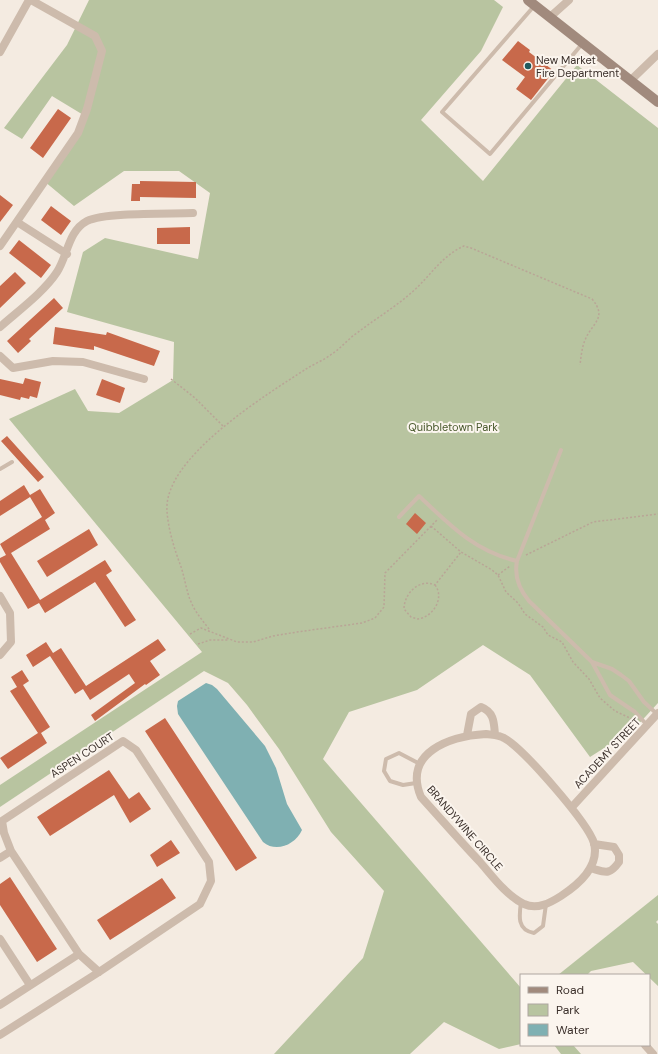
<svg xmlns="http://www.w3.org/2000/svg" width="658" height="1054" viewBox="0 0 658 1054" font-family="'DM Sans',sans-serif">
	<rect width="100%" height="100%" fill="#f4ebe1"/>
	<path fill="#b8c4a0" d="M89 0H494L503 7 481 51 421 120 483 181 577 65 658 128V703L634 729 590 757 530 675 483 645 417 690 349 712 323 759 521 988V1044L499 1049 444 1022 410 1054H274L363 958 384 891 331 832 279 749 247 705 228 683 204 671 0 807V785L202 652 9 419 75 389 88 411 119 413 173 380 174 342 67 312 83 252 105 238 198 259 210 193 179 171H124L74 206 44 181 85 116 52 96 22 139 4 128 67 45Z
		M658 895V920L656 922 658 924V986L633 962 591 971 587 975H558Z
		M554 1045H573L581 1054H561Z"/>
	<path fill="#7fb0b2" d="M206 683 212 685 217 689 265 746 276 768 287 804 302 830C295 845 276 853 263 842L178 714 177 706 178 701Z"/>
	<path fill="#c8694b" d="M518 41 530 50 529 52 554 71 531 100 516 89 525 77 502 60Z
		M58 109 71 118 43 158 30 148Z
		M140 181 196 182V198L140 197V201H131L132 184H140Z
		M0 195 13 205 0 222Z
		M51 206 71 221 61 235 41 220Z
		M190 227V244H157V228Z
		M19 240 51 265 41 278 9 253Z
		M15 272 26 283 0 308V286Z
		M54 298 63 308 29 339 31 341 18 353 7 341Z
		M55 327 106 335 107 332 160 351 154 366 94 346V350L53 344Z
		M25 378 41 382 37 398 30 396 29 399 21 397 20 400 0 395V379L23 384Z
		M102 379 125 388 120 403 96 395Z
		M7 436 44 477 38 482 1 441Z
		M24 485 30 495 40 489 55 513 45 520 50 529 11 553 40 600 105 560 112 571 106 575 136 620 125 627 95 582 45 613 39 603 28 609 0 562V558L6 555 0 544 42 517 30 497 0 516V501Z
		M415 513 426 523 417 534 406 524Z
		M89 529 98 545 47 577 37 561Z
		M158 639 166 650 150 661 160 675 146 685 145 684 95 721 91 715 135 683 129 674 90 700 83 689 75 694 50 656 33 667 26 655 46 642 53 653 61 648 86 686Z
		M22 670 29 681 23 685 50 727 41 733 47 743 8 769 0 758 38 733 10 691 17 687 11 677Z
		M165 718 257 858 236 871 145 731Z
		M109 770 129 799 139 792 151 809 130 823 114 795 50 836 37 817Z
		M171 840 180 853 157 867 150 855Z
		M10 877 57 949 37 962 0 905V884Z
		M162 878 176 898 110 940 97 920Z"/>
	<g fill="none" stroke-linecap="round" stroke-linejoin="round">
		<path stroke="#b9a596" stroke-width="1.5" stroke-dasharray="2 2" stroke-linecap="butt" d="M171 379 195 398 224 427
			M431 526 461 552 492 570 498 575 506 592 518 603 525 614 543 627 548 635 562 642 573 662 589 679 600 698 615 711 632 719
			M526 555 593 522 658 514
			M498 575 510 566
			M435 585C445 598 433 617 418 619L411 617 404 609C404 593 420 578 435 585L461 552
			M209 629C203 621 196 613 192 604 186 592 185 577 180 564 174 548 168 528 167 511 163 458 266 395 306 369 314 364 324 360 332 354 341 348 348 339 357 333 375 319 394 308 411 293 429 278 441 256 464 246L471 248 592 299C608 318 592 323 585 340 582 347 581 357 580 365
			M190 634 201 628 237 642H253L273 636 297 632 362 623 375 618 384 607 385 573 437 520
			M198 644 210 640H228"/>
		<path stroke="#cdbbac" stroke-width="4" d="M535 5 442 112 490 154 582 44
			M561 450 517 561C514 576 519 589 529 601L592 662 610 695 635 712 647 725
			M0 469 12 462
			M399 517 419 496C450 525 474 551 517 561
			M592 662 612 669 621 675 629 681 644 702 657 714
			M416 783 403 785 390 781 384 771 386 759 399 753 420 764
			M521 902C519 916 517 930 534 933L543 926 546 904"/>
		<path stroke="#cdbbac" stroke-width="8" d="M550 17 569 0
			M0 52 29 0
			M631 80 658 54
			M17 222 67 254
			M0 246 78 133 87 109 102 51 95 36 31 0
			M0 327C18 311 44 292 57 272 68 255 68 231 87 221 105 212 170 214 193 213
			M0 356 13 368 53 361 83 362 144 379
			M0 596 10 613 11 642 0 655
			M486 734C492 735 499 735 504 738 523 748 588 823 594 843 600 867 578 885 561 896 550 903 537 910 524 904 506 895 493 877 480 862 460 841 441 819 421 797 402 752 451 736 486 734Z
			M467 735 471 714 481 707C494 712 494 722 495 735
			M572 807 658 713
			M0 858 11 851
			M590 868C605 872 609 876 619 862V855L614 847 594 844
			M0 939 30 985
			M0 1005 79 954
			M0 1035 99 972 200 904 211 881 209 862 136 750 123 741 2 821 4 833 11 851 79 954 99 972
			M645 1045 653 1054"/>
		<path stroke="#a18a7d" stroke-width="10" d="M528 0 658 102"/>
	</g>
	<circle fill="#1f5a5e" stroke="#fbf5ee" stroke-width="1.5" cx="528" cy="66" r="4"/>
	<g text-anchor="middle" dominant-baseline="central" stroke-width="4" stroke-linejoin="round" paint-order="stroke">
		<g font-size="11" fill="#3b302b" stroke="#fbf5ee" text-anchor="start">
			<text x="536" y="60">New Market<tspan x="536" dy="13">Fire Department</tspan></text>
		</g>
		<g font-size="11" fill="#4a5a2e" stroke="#fbf5ee">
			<text x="453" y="427">Quibbletown Park</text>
		</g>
		<g font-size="11" fill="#3b302b" stroke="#fbf5ee">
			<text transform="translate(607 753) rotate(-47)">ACADEMY STREET</text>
			<text transform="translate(82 755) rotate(-33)">ASPEN COURT</text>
			<text transform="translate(465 828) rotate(49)">BRANDYWINE CIRCLE</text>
		</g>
	</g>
	<rect x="520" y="974" width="130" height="72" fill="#fbf5ee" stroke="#aea6a0"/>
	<rect x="528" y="987" width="20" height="6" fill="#a18a7d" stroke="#aea6a0"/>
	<text x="556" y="994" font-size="12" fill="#3b302b">Road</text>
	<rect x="528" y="1004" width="20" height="12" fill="#b8c4a0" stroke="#aea6a0"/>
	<text x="556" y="1014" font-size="12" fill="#3b302b">Park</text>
	<rect x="528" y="1024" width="20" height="12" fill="#7fb0b2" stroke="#aea6a0"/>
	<text x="556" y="1034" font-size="12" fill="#3b302b">Water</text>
</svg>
